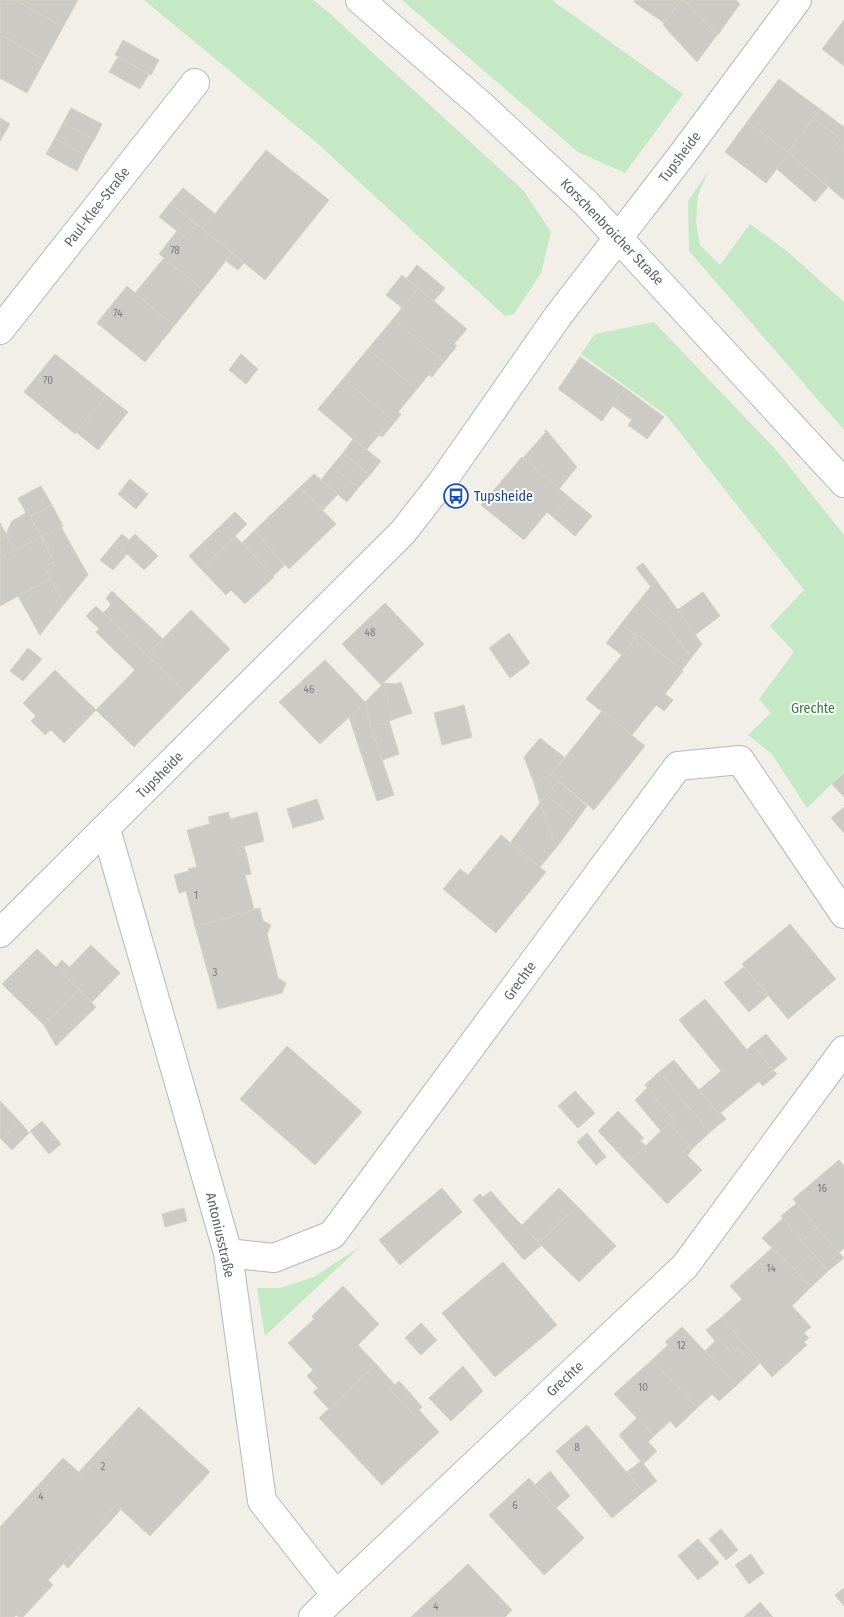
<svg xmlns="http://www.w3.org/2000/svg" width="844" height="1617" viewBox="0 0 844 1617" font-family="'Fira Sans Condensed',sans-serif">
	<rect width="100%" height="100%" fill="#f1efe8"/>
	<path fill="#c5e8c5" d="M144 0H313L327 11 523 190 551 232 541 273 514 314 505 316 317 143Z
		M402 0H552L683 94 625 173 578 152Z
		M709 170 698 195 696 222 700 245 720 265 750 224 788 252 844 302V430L689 251 688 201Z
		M654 322 777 451 844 535V772L807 808 772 754 748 735 771 713 759 699 794 652 770 626 804 590 666 415 581 354 595 334Z
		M361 1246 265 1336 257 1288H280L314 1277Z"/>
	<path fill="#cccac5" stroke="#d6d1c6" d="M0 0H15L63 27 45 60 0 35Z
		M15 0H78L63 27Z
		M635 0H681L664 23 634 2Z
		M681 0H684L717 35 697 62 663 25Z
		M684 0H736L740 4 717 36Z
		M844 20V66L822 49Z
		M0 35 45 60 27 93 0 78Z
		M123 40 159 60 151 75 115 55Z
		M118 57 149 74 140 89 109 72Z
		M779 79 820 109 788 152 747 122Z
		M71 108 102 124 94 140 63 123Z
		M820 109 844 127V153L836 146 840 138 813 118Z
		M0 118 10 124 0 141Z
		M813 118 840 138 836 146 844 153V200L788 152Z
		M747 122 789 153 766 183 725 152Z
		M63 123 94 140 85 155 55 138Z
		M55 138 85 155 77 171 46 154Z
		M266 150 329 200 265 280 203 229Z
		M789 153 828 187 815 202 777 169Z
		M183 188 215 214 203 229 170 203Z
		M170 203 196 224 185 237 159 217Z
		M196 224 232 253 203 290 159 254 177 231 185 237Z
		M232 253 244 263 238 270 226 261Z
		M164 258 203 290 174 326 135 293Z
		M417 265 445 288 434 301 406 279Z
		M402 275 418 288 402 308 386 295Z
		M127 286 174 326 145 362 97 323Z
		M418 288 467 329 454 344 457 346 444 362 393 319Z
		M393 319 444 362 438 369 435 367 417 389 368 349Z
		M368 349 417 389 398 412 401 414 395 422 343 379Z
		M55 354 106 395 75 434 24 392Z
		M241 354 258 369 246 384 229 370Z
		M580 357 625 388 602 421 558 389Z
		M435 367 438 369 432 377 429 375Z
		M343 379 395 422 389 429 386 427 366 450 318 409Z
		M625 388 664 417 647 439 628 425 632 420 613 406Z
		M106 395 128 412 98 450 76 432Z
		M386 427 389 429 382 437 379 435Z
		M546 430 577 467 559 489 523 458 546 432 544 431Z
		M353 439 381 461 370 475 343 453Z
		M343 453 370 475 358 488 332 466Z
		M522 457 569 497 553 517 547 512 524 540 481 505Z
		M332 466 358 488 347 502 321 480Z
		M314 474 338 494 323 510 300 487Z
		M130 479 148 494 136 509 118 494Z
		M41 486 52 505 30 517 41 537 15 551 6 534 12 521 26 513 18 498Z
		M300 487 336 524 289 569 254 531Z
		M569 497 592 516 575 536 553 517Z
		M52 505 63 526 42 537 30 517Z
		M235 512 247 524 201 569 189 556Z
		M0 523 15 550 0 558Z
		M61 527 88 575 64 604 44 567 54 562 42 537Z
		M254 531 285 565 273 576 242 543Z
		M122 534 129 540 121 548 127 554 113 570 100 560Z
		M135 534 158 556 144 570 121 548Z
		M235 536 274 577 245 604 231 590 226 595 201 569Z
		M41 537 54 562 44 567 50 579 0 606V558Z
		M643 563 656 580 651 587 636 568Z
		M50 579 64 604 40 635 18 596Z
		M656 580 702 644 691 658 666 623 639 601Z
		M112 591 163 639 147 655 103 613 111 605 106 598Z
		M703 592 720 616 695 635 677 610Z
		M639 601 666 623 691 658 682 670 638 635 636 636 621 624Z
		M385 603 424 644 381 685 342 644Z
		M96 606 187 693 134 747 96 710 135 670 96 632 99 629 86 616Z
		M191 610 230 649 187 693 147 655Z
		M621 624 636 636 622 655 606 643Z
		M509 633 530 663 510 678 489 648Z
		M638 635 683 671 665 694 673 700 664 711 656 705 632 735 586 699Z
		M28 648 42 659 23 681 10 671Z
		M325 660 365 702 320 744 279 702Z
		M55 670 96 710 64 743 51 730 45 735 31 721 36 716 23 703Z
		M401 682 412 713 392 720 384 683 395 684Z
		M384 683 392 720 371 727 365 702Z
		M365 702 371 727 394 795 377 801 349 717Z
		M464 705 472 737 442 745 434 713Z
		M602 711 645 746 594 810 551 775Z
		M389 721 399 754 382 760 371 727Z
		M540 738 564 757 551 775 534 783 524 757Z
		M844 773V797L832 784Z
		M551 775 558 781 540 803 534 783Z
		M558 781 587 806 577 820 547 795Z
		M547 795 577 820 556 848 540 803Z
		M317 799 324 819 293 828 287 809Z
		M540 803 556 848 540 867 510 843Z
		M844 807V833L831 818Z
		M228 812 230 819 257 812 264 841 238 848 240 855 246 853 251 874 245 875 254 909 260 908V909L195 926 186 891 179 893 174 875 189 871 188 869 197 867 187 830 210 824 208 817Z
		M501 835 546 872 496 933 443 889 460 869 468 875Z
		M244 847 246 853 240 855 238 848Z
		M260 909 263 921 271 925 267 934 278 978 286 983 282 993 218 1009 195 926Z
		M790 924 836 979 788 1019 742 964Z
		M91 945 120 973 92 1002 63 974Z
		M37 949 56 967 62 960 69 967 63 974 79 990 44 1025 2 984Z
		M744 967 768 996 749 1012 724 983Z
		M79 990 96 1007 56 1046 44 1025Z
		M705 999 747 1050 752 1045 773 1070 719 1114 699 1090 721 1071 679 1020Z
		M766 1034 787 1059 773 1070 752 1045Z
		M287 1046 362 1112 315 1165 240 1099Z
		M674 1060 719 1114 721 1113 726 1119 710 1132 659 1072Z
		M773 1070 777 1074 763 1086 759 1082Z
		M659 1072 710 1132 692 1149 669 1123 673 1119 645 1085Z
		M647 1088 673 1119 661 1131 635 1100Z
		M575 1091 595 1113 578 1128 558 1106Z
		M0 1101 20 1122 1 1139 0 1137Z
		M618 1111 644 1138 640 1141 646 1146 628 1163 598 1131Z
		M42 1121 61 1144 49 1154 30 1131Z
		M20 1122 29 1133 12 1150 1 1139Z
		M669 1123 690 1145 683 1151 702 1170 667 1204 628 1163Z
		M587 1133 606 1157 596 1165 577 1142Z
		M689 1145 692 1149 688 1155 683 1151Z
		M839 1160 844 1166V1248L839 1253 793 1199Z
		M442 1188 462 1212 400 1265 379 1240Z
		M559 1188 577 1206 539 1243 522 1225Z
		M491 1191 509 1212 494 1225 473 1200 480 1194 483 1197Z
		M797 1203 817 1228 802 1241 781 1216Z
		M577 1206 616 1246 579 1282 539 1243Z
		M184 1208 187 1221 165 1227 162 1214Z
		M509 1212 542 1245 524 1260 494 1225Z
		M783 1218 812 1253 795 1270 773 1247 772 1248 762 1238Z
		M817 1228 844 1258 828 1271 802 1241Z
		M773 1247 811 1287 792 1306 811 1327 804 1333 809 1338 804 1342 807 1345 772 1377 722 1317 742 1299 730 1286Z
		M812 1253 828 1271 811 1287 795 1270Z
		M503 1262 557 1325 495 1377 442 1313Z
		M343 1286 379 1324 358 1345 376 1364 329 1409 313 1392 318 1388 307 1376 313 1370 288 1343 314 1319 312 1316Z
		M722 1317 760 1363 756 1367 738 1348 733 1354 718 1338 715 1341 706 1330Z
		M421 1323 437 1340 421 1355 405 1338Z
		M682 1327 737 1385 719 1401 712 1394 697 1408 652 1360 668 1345 665 1342Z
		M718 1338 733 1354 738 1348 756 1367 737 1385 705 1351Z
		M652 1360 697 1408 676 1428 670 1421 654 1436 614 1394Z
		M376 1364 395 1385 390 1389 414 1415 419 1410 439 1432 382 1485 319 1418Z
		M463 1366 483 1391 451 1421 429 1398Z
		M399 1381 411 1394 402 1402 390 1389Z
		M411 1394 422 1407 414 1415 402 1402Z
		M139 1407 210 1472 150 1536 116 1505 102 1521 107 1525 82 1552 78 1548 48 1580 53 1585 23 1617H19L16 1615 14 1617H0V1527L63 1458 82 1475 116 1440 112 1436Z
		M637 1418 654 1436 648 1442 657 1451 643 1464 619 1435Z
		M587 1425 643 1492 612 1518 556 1451Z
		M112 1436 116 1440 82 1475 79 1472Z
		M641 1461 657 1481 643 1492 627 1472Z
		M550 1471 570 1496 556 1508 535 1485Z
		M529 1478 584 1538 544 1575 489 1515Z
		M116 1505 121 1509 107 1525 102 1521Z
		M721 1529 738 1550 726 1560 709 1539Z
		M698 1539 719 1563 698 1580 678 1556Z
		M78 1548 82 1552 68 1568 63 1563Z
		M751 1554 764 1573 749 1584 735 1565Z
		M468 1564 512 1610 505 1617H411Z
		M844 1588V1606L835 1595Z
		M760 1602 773 1617H744Z"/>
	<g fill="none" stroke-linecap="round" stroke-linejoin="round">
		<g stroke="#b5b8bc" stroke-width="30">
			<path id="street" d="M0 330 195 83
				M106 829 228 1253 262 1501 336 1595
				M0 933 403 532 442 482 558 316 682 155 797 0
				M228 1253 274 1258 332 1235 678 766 740 760 844 914
				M313 1617 685 1266 844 1050"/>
		</g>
		<g stroke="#b6babf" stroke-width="30">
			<path id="secondary" d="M360 0 481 105 586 203 844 483"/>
		</g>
		<use href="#street" stroke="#fff" stroke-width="28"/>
		<use href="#secondary" stroke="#fff" stroke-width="28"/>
	</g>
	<defs>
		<g id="bus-ring" transform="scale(1.25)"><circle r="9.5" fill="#fff" stroke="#1a4fb4" stroke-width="1.5"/><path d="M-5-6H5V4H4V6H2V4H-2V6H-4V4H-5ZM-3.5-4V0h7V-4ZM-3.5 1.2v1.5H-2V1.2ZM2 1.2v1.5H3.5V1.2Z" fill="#1a4fb4"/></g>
	</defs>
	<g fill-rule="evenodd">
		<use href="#bus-ring" x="456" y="496"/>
	</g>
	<g text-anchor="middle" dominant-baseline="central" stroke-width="4" stroke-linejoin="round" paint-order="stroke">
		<g font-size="11" fill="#7a7d7f">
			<text x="175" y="250">78</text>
			<text x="118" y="313">74</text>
			<text x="48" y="380">70</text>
			<text x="370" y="632">48</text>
			<text x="309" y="689">46</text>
			<text x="196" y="895">1</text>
			<text x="215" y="972">3</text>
			<text x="822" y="1188">16</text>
			<text x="771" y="1268">14</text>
			<text x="681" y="1345">12</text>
			<text x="643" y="1387">10</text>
			<text x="577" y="1447">8</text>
			<text x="103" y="1466">2</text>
			<text x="41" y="1496">4</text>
			<text x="515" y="1505">6</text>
			<text x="436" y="1606">4</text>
		</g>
		<g font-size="14" fill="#5f6368" stroke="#fff">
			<text transform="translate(680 157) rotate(-53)">Tupsheide</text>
			<text transform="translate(97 207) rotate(-52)">Paul-Klee-Straße</text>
			<text transform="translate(612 232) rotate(46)">Korschenbroicher Straße</text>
			<text transform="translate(160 775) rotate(-45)">Tupsheide</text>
			<text transform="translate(520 981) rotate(-54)">Grechte</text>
			<text transform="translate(220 1235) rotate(77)">Antoniusstraße</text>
			<text transform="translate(565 1379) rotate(-43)">Grechte</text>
		</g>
		<g font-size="14" fill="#164399" stroke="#fff" text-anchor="start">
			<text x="474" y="496">Tupsheide</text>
		</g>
		<g font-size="14" fill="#348238" stroke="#fff">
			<text x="813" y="708">Grechte</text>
		</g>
	</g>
</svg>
